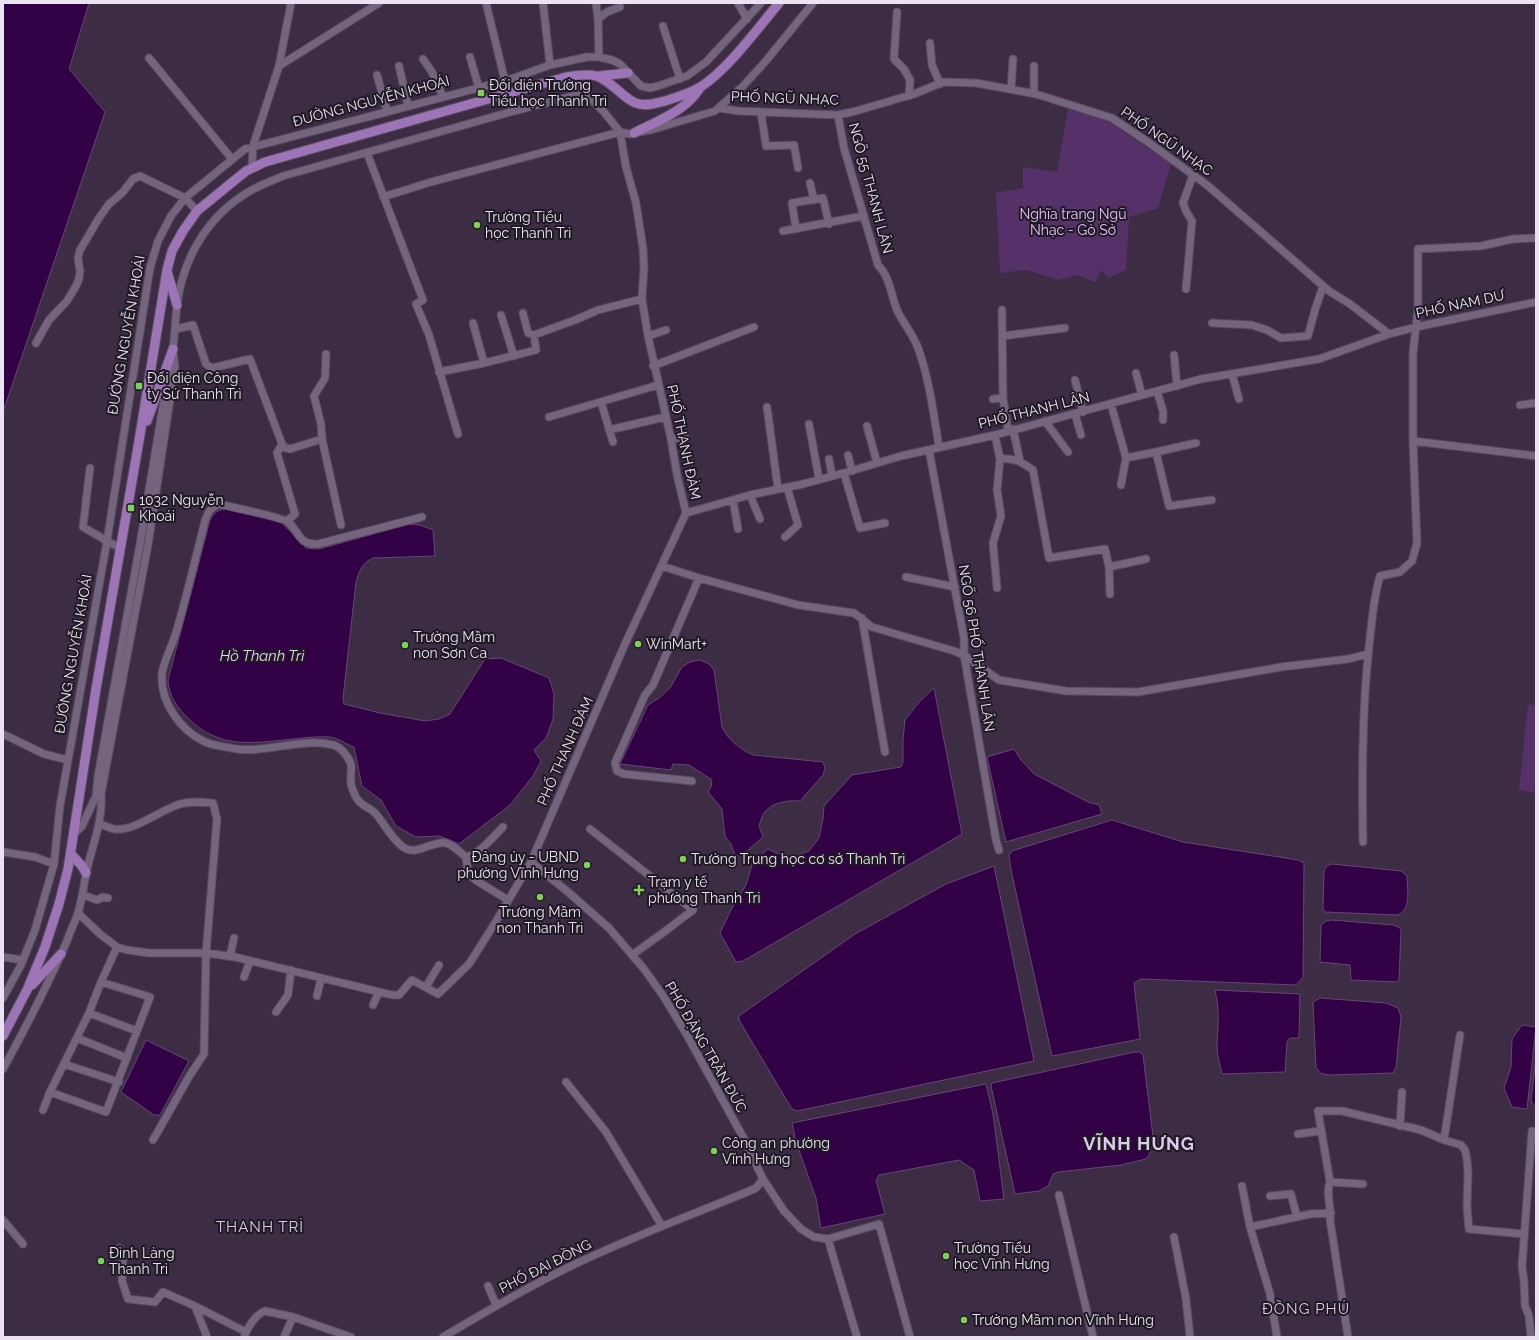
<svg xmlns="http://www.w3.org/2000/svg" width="1539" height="1340" viewBox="0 0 1539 1340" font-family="Raleway,sans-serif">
	<rect width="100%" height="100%" fill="#3c2d45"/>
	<path fill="#553069" d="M1068 109 1107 120 1171 164 1158 208 1129 217 1126 270 1108 278 1102 270 1095 282 1077 275 1058 280 1027 270 1000 273 996 193 1023 188V167L1057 172Z
		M1528 704 1536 705V793L1519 790Z"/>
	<path fill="#310045" stroke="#694479" d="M3 3H89L69 69 105 112 3 412Z
		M225 509 276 520 282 523 306 548 319 549 409 524 420 525 433 530 435 556 373 558C362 563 359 571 356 582L343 698 344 704 380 713 425 721 439 719 450 714 485 659 501 658 549 678 554 694 553 719 546 738 534 750 541 761 533 776 510 805 459 844 440 836 416 837 396 826 381 800 362 786 354 747C346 744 336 737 329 737 294 735 246 751 214 736 204 732 196 726 189 719 177 708 169 696 168 680L210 520C214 513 218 510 225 509Z
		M700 660 709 664 714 670 722 727C727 739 741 750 753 755L823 762 825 768 823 775 800 801C788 800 772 802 764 813 762 817 760 822 759 826L763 837 741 856 735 855 731 844 725 837 722 809 708 792 711 787 712 780 689 765 673 764 671 770 620 764 648 705 659 698 670 688 682 667 690 662Z
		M934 688 962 834 743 961 736 962 720 933 732 908 746 885 753 862 768 849 776 853 795 856 809 851 819 838 823 819 824 806 852 775 901 767 903 762V740L905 720 920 701Z
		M1014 749 1021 760 1034 774 1088 802 1099 805 1102 814 1006 842 987 757Z
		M1112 820 1183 842 1298 860 1304 863 1303 977 1296 985 1141 979 1134 983 1140 1039 1052 1056 1011 870 1009 855 1012 851Z
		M1332 864 1401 871 1407 876C1407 889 1412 910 1397 915L1325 912 1323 909 1324 871 1327 866Z
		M994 866 1034 1061 797 1111 792 1109 739 1020V1016L855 934 946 884Z
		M1332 920 1393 925 1399 927 1401 930 1399 979 1397 982 1351 980 1350 965 1320 962 1321 925 1326 921Z
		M1215 990 1300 994 1299 1038H1290L1287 1042 1285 1072 1222 1074C1220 1065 1217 1055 1217 1046 1218 1024 1220 1012 1215 990Z
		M1320 998 1386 1003 1398 1008 1401 1017 1396 1067 1393 1073 1328 1075 1320 1073 1316 1067 1313 1002Z
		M1522 1025 1536 1027 1527 1109 1512 1107 1504 1088 1511 1067 1512 1039Z
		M146 1040 189 1061 160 1115H154L121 1092Z
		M1135 1052H1140L1143 1055 1153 1137 1150 1153 1146 1159 1121 1165 1058 1172 1053 1174 1048 1186 1039 1191 1015 1194 991 1086 992 1083Z
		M1536 1058V1108L1531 1101Z
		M986 1084 993 1114 1004 1199 980 1201 974 1170 959 1160 879 1175 876 1180 885 1214 821 1228 816 1198 796 1142 792 1123Z"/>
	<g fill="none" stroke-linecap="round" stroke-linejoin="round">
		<g stroke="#574b5f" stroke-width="9">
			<path id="minor" d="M486 3 505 81
				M543 3 550 65
				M596 3 598 19 599 57
				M738 3 747 19
				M897 12 894 59 904 69 910 80 909 96
				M598 19 607 12 620 7
				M663 26 680 79
				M930 43 932 65 940 84
				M470 57 479 88
				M149 58 232 159
				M423 59 432 72 443 97
				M279 66 291 3
				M399 66 408 106
				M377 75 387 111
				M1011 89 1013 59
				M1034 93V66
				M719 108 739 111 838 115 856 111 914 94 943 82 976 83 1036 94 1112 118 1148 142 1207 185 1329 291 1350 304 1389 334
				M761 112 766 146 794 145 798 168
				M838 115 844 148 878 265C890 277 891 295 897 310 903 323 913 334 918 348 929 377 934 416 939 447
				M620 132 630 134 654 129 715 111 743 86 765 62 813 3
				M367 153 423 300 416 304 429 335 458 434
				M252 167 253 146 279 66 379 3
				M810 183 814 200
				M383 197 431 182 620 132
				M796 229 792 203 823 198 829 224
				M783 231 863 216
				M1186 289 1192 221 1186 211 1183 203 1193 175
				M1002 310 1003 398
				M523 313 528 333 534 335 575 320 598 310 642 299
				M501 315 514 356
				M473 323 484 363
				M1212 323 1252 325 1267 330 1281 338 1308 336 1315 310 1323 286
				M176 329 193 325 206 364 212 368 250 359 282 444 285 448 290 449 322 439
				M648 336 666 330
				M1003 336 1065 328
				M36 343 49 320 67 301 76 286 79 279 80 271 78 258 80 250 99 218 109 204 123 192 133 179 140 176 185 198 197 211
				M172 354C175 337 175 322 177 305 183 258 208 215 250 191 260 185 272 181 283 176L514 111 585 93
				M326 354 325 378 314 396 321 424 322 439 341 525
				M1174 355 1177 386
				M653 366 754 327
				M439 372 484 363 536 350 534 335
				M1136 373 1142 395
				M1232 374 1239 399
				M1075 380 1083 412
				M1157 391 1163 411V420
				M993 399 1003 398 1008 431
				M601 402 613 442
				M1111 404 1126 458 1121 485
				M1520 405 1536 403
				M767 407 778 489
				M1075 414 1081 435
				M549 417 658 385
				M1045 421 1068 452
				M809 424 819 479
				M867 426 877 463
				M1013 429 1020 461
				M609 430 665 417
				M995 435 1000 459 997 490 1001 516 993 543 997 588
				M671 439 685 437
				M1413 441 1536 456
				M282 444 277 453 295 514 287 521
				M929 450 964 638V655L996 840 999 850
				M1156 452 1196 443
				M848 455 852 471
				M1126 458 1156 452 1169 506 1212 500
				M829 459 832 476
				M1000 459C1015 458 1020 461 1033 470L1049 558 1105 549 1109 567 1146 559
				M90 468 83 527 107 541 120 548
				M844 473 860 528 885 523
				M750 495 760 519
				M733 500 738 529
				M686 513 750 495 803 484 844 473 901 456 995 435 1201 379 1319 359 1389 334 1416 327 1536 302
				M422 517 318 544C298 545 300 532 288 522 282 517 230 507 219 504 210 508 208 512 205 521 196 556 188 591 178 626 175 640 163 662 162 674 160 702 180 730 205 742 215 746 227 747 237 749 269 753 303 737 333 745 341 747 349 757 351 765 352 770 350 777 351 783 351 787 354 793 356 797 360 806 370 807 376 814 385 825 392 839 403 847 416 857 433 840 446 843 454 845 459 852 466 857 478 856 494 836 503 827
				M785 537 798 525 787 487
				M662 566 699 578 798 605 854 613 872 627 954 651 964 655 999 680 1066 691 1138 692 1281 667 1348 659 1368 654
				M1109 567 1110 594
				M906 577 955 587
				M862 618 885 752
				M3 734 44 754 68 760
				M692 781 624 774 617 771 615 763 645 695 653 685 699 578
				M99 824C104 825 109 828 114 829 134 832 160 810 180 804 191 801 201 802 213 803L217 819 206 953 204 1054 190 1075 153 1140
				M590 829 693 910 664 932 632 955
				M73 835 82 826 96 796 98 776 140 544 169 370
				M1363 842C1362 777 1362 711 1369 646 1372 623 1373 599 1380 576L1400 572 1412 561 1417 543 1413 441V353L1418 309V249L1481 246 1513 239 1536 238
				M3 852 35 857 54 864
				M466 857 468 874 477 881 508 900
				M531 862 568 892 609 928 644 969 664 997 688 1037 743 1137 763 1179 784 1211 801 1229 814 1237 828 1239 879 1224 910 1337
				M83 895 97 900 103 897 108 898
				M78 913 100 934 117 947 127 950 149 953H206L235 957 392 995H399L412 980 438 994 469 964 495 923 531 862 625 644 686 513 677 475 671 439 648 336 642 299 644 267 643 248 636 203 626 167 620 132 604 112 585 93 568 84 555 81
				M230 956 234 938
				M3 957 23 960
				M244 977 250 961
				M426 987 439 965
				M317 996 321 978
				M3 998 21 965 35 930 54 864 60 806 107 541 150 268 158 241 171 216 185 198 245 149 505 81 550 65 587 57H599L612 60 620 64 641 86 650 88 658 86 687 76 706 62 761 3
				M373 1005 379 992
				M276 1012 288 995 291 970
				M89 1013 137 1031
				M77 1038 127 1058
				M64 1064 119 1082
				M3 1069C26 1027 48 985 67 941 70 932 75 922 78 913 83 897 84 881 88 865 94 841 103 819 101 794L148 545 175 367 173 351
				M566 1082 606 1132 662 1226
				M50 1092 106 1112 150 997 101 982
				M43 1110 50 1092 89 1013 101 982 117 947
				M1400 1126 1402 1092
				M1298 1134 1320 1131
				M1444 1140 1460 1035
				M1330 1182 1363 1184
				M1242 1186 1250 1227 1270 1294 1277 1337
				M1059 1195 1093 1337
				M1270 1196 1291 1194 1297 1217
				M3 1220 23 1244
				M1250 1227 1310 1214 1331 1213
				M1174 1237 1186 1299 1190 1337
				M828 1239 857 1337
				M119 1248 123 1257 122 1281 128 1299 155 1302 163 1292 195 1306 246 1332
				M488 1286 496 1305
				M195 1306 207 1337
				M244 1337C247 1328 256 1314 265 1311L293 1317 351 1337
				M284 1337 293 1317
				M443 1337C482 1314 522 1290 563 1270 625 1239 690 1216 754 1189L757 1187 763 1179
				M1348 1337 1330 1220C1332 1207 1325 1194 1330 1182L1318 1111H1342L1421 1130 1444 1140 1461 1145 1465 1150 1467 1159 1468 1174 1467 1207 1469 1229 1524 1234
				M1531 1337 1529 1316 1525 1306 1524 1281 1522 1266 1532 1131"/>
		</g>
		<g stroke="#574b5f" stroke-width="11">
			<path id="major" d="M598 76 628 73
				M634 133C657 121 686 111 700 88
				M167 271 177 305
				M147 421 173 349
				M71 854 82 866 86 873
				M32 985 61 954
				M3 1036 27 990 45 947 59 904 68 869 96 689 139 441 167 270 172 251 183 231 197 211 246 171 265 162 566 77C595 72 599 74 621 93 626 97 630 101 636 103 645 107 656 103 665 101 678 97 691 93 702 86 729 68 758 28 779 3"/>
		</g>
		<use href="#minor" stroke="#74647e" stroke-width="7"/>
		<use href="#major" stroke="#9d74b5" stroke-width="9"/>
	</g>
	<g fill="#7dd154" stroke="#1f1924" stroke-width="1.5">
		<rect x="477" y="89" width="8" height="8" rx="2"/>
		<circle cx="477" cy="225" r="4"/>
		<rect x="135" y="382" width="8" height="8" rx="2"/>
		<rect x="127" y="504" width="8" height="8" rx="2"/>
		<circle cx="638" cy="644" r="4"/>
		<circle cx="405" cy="645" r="4"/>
		<circle cx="683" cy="859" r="4"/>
		<circle cx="587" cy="865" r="4"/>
		<path d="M637 884h4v4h4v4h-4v4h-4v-4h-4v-4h4z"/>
		<circle cx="540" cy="897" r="4"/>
		<circle cx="714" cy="1151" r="4"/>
		<circle cx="946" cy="1256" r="4"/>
		<circle cx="101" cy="1261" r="4"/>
		<circle cx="964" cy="1320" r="4"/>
	</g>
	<g text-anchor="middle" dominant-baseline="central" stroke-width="4" stroke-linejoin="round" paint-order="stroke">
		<g font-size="14" fill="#ece3f2" stroke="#1f1924" text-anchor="start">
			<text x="489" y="85">Đối diện Trường<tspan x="489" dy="16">Tiểu học Thanh Trì</tspan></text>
			<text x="485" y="217">Trường Tiểu<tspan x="485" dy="16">học Thanh Trì</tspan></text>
			<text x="147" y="378">Đối diện Công<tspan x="147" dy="16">ty Sứ Thanh Trì</tspan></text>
			<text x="139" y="500">1032 Nguyễn<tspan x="139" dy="16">Khoái</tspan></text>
			<text x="413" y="637">Trường Mầm<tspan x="413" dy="16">non Sơn Ca</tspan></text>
			<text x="646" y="644">WinMart+</text>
			<text x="579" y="857" text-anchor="end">Đảng ủy - UBND<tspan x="579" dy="16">phường Vĩnh Hưng</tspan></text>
			<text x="691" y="859">Trường Trung học cơ sở Thanh Trì</text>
			<text x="648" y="882">Trạm y tế<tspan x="648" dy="16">phường Thanh Trì</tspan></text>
			<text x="540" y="912" text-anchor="middle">Trường Mầm<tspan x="540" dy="16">non Thanh Trì</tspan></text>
			<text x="722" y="1143">Công an phường<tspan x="722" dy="16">Vĩnh Hưng</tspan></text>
			<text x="954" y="1248">Trường Tiểu<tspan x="954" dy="16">học Vĩnh Hưng</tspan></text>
			<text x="109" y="1253">Đình Làng<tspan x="109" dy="16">Thanh Trì</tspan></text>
			<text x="972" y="1320">Trường Mầm non Vĩnh Hưng</text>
		</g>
		<g font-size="14" fill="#ece3f2" stroke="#1f1924">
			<text transform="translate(785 98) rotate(2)">PHỐ NGŨ NHẠC</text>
			<text transform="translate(371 101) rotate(-15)">ĐƯỜNG NGUYỄN KHOÁI</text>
			<text transform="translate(1167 141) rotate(35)">PHỐ NGŨ NHẠC</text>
			<text transform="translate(871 188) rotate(75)">NGÕ 55 THANH LÂN</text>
			<text transform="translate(1460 304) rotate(-12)">PHỐ NAM DƯ</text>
			<text transform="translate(126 335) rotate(-80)">ĐƯỜNG NGUYỄN KHOÁI</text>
			<text transform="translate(1034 410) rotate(-14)">PHỐ THANH LÂN</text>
			<text transform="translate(684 442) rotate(78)">PHỐ THANH ĐÀM</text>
			<text transform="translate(977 648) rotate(81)">NGÕ 56 PHỐ THANH LÂN</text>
			<text transform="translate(73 654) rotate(-80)">ĐƯỜNG NGUYỄN KHOÁI</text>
			<text transform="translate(565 751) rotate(-66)">PHỐ THANH ĐÀM</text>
			<text transform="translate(706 1047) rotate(60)">PHỐ ĐẶNG TRẦN ĐỨC</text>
			<text transform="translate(545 1266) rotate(-27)">PHỐ ĐẠI ĐỒNG</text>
		</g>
		<g font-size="14" fill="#e6c1fc" stroke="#1f1924">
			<text x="1073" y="214">Nghĩa trang Ngũ<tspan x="1073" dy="16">Nhạc - Gò Sở</tspan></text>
		</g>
		<g font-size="15" font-style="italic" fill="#ebd2fa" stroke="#1f1924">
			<text x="262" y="656">Hồ Thanh Trì</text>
		</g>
		<g font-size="15" letter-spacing="1" fill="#decbe9" stroke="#1f1924">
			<text x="260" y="1227">THANH TRÌ</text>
			<text x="1306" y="1309">ĐỒNG PHÚ</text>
		</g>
		<g font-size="18" font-weight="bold" letter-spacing="1" fill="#decbe9" stroke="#1f1924">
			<text x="1139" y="1143">VĨNH HƯNG</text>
		</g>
	</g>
	<rect width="1539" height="1340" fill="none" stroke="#ece3f2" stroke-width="8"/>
</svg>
